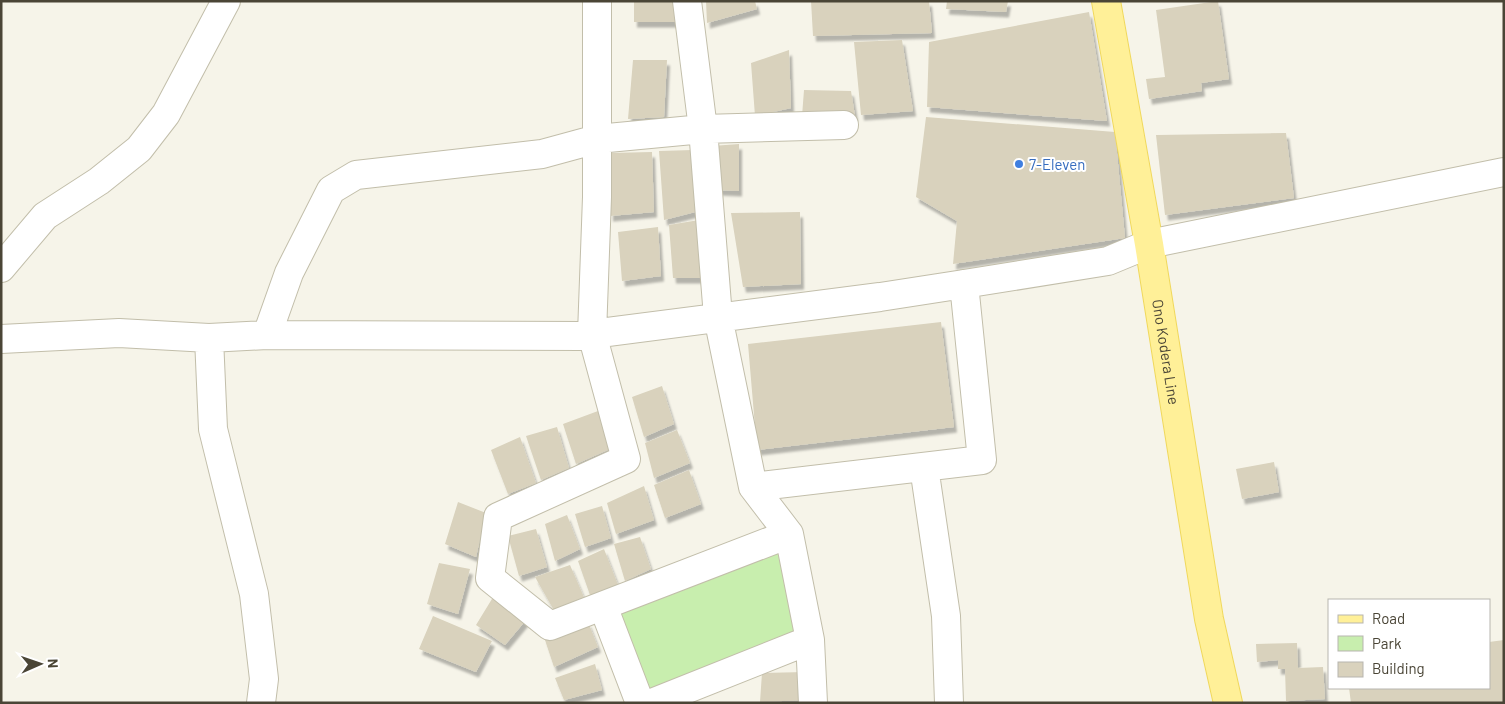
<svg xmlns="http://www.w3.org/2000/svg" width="1505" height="704" viewBox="0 0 1505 704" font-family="Barlow,sans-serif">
	<defs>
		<filter id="shadow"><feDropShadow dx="3" dy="5.5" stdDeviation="1" flood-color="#0004"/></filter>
	</defs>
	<rect width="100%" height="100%" fill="#f6f4e9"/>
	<path fill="#c8eeae" d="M777 549 799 633 645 698 619 611Z"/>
	<path fill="#d9d2bd" filter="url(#shadow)" d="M634 1H678L679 22H634Z
		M706 1H755L757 9 707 23Z
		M811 1H929L932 33 813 36Z
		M947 1H1008L1006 12 946 9Z
		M1218 1 1229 79 1201 83 1202 91 1149 99 1146 79 1165 77 1156 10Z
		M1089 12 1107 121 927 107 929 42Z
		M902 40 913 111 861 115 854 42Z
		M789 50 791 108 755 116 751 63Z
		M633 60H667L664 117 628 119Z
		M804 90 851 91 855 116H802Z
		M926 117 1115 132 1125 238 953 264 957 221 916 197Z
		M1286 133 1294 198 1165 215 1156 135Z
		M739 144V191L717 190 712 146Z
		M693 150 699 211 664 220 659 151Z
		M652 152 654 212 610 216V153Z
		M800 212 801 284 743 287 731 213Z
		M699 220 702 278H673L669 225Z
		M658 227 661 276 622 281 618 232Z
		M941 322 954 427 757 450 748 344Z
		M662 386 674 424 644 437 632 397Z
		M598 411 610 449 576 464 563 424Z
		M557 427 569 468 541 480 526 436Z
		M677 430 690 463 654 478 645 443Z
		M520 437 536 483 508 494 491 450Z
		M1274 462 1279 492 1242 499 1236 469Z
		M689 470 701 504 665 518 654 485Z
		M644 486 654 520 616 534 607 503Z
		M458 502 486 513 476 557 445 544Z
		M602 506 611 538 585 547 575 514Z
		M567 515 580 549 555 561 545 524Z
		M536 529 547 567 519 576 508 536Z
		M640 537 651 569 625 581 614 544Z
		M604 549 618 585 590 595 578 561Z
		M439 563 470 569 458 614 427 604Z
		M570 565 586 602 555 612 535 577Z
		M495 594 526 620 505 645 476 625Z
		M433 616 492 641 476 672 419 649Z
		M588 622 598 647 554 667 544 637Z
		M1504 640V703H1351L1349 688H1489V642Z
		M1297 643 1298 668 1323 667 1325 699 1286 701 1285 669H1278V660L1257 662 1256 644Z
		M595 664 602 690 564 700 555 678Z
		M805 672V700L760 702 762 673Z"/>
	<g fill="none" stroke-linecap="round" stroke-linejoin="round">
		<g stroke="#c2beaa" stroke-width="30">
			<path id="minor" d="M597 1V197L592 334 626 459 498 517 490 578 550 626 789 534 810 640 652 703
				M687 1 703 129 718 317 753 487 982 460 964 284
				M1 268 45 216 99 181 139 149 166 114 226 1
				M267 335 289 273 331 190 356 175 542 154 597 139 703 129 844 125
				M209 338 213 429 254 594 264 679 261 703
				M1 339 119 333 209 338 267 335 583 336 592 334 880 297 964 284 1108 261 1149 244 1504 172
				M924 467 946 616 949 703
				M753 487 789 534
				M603 606 640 703
				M810 640 813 703"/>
		</g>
		<g stroke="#f0d85c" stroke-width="30">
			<g id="major">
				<path id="s1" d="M1106 1 1149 244 1209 619 1228 703"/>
			</g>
		</g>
		<use href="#minor" stroke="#fff" stroke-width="28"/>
		<use href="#major" stroke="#fff098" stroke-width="28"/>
	</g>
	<circle fill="#3f7fe0" stroke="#fff" stroke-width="2" cx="1019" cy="164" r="5"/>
	<g text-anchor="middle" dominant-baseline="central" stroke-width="4" stroke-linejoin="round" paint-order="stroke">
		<g font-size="15" fill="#366cbe" stroke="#fff" text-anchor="start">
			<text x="1029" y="164">7-Eleven</text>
		</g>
		<g font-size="15" fill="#4a4536" stroke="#fff">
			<text stroke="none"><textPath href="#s1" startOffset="356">Ono Kodera Line</textPath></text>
		</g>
	</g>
	<rect width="1505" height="704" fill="none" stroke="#4a4536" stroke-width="5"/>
	<rect x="1328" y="599" width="162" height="90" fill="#ffffff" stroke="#b7b5af"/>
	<rect x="1338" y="615" width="25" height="8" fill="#fff098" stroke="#b7b5af"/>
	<text x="1372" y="624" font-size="15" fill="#4a4536">Road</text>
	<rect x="1338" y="636" width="25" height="15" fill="#c8eeae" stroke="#b7b5af"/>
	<text x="1372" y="649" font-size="15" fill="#4a4536">Park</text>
	<rect x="1338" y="662" width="25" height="15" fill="#d9d2bd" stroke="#b7b5af"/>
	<text x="1372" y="674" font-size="15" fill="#4a4536">Building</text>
	<g transform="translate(40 664) rotate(88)" stroke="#ffffff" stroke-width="4" paint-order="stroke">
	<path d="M0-4L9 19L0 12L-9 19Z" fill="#4a4536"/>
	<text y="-8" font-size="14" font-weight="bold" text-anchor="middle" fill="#4a4536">N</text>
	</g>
</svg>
